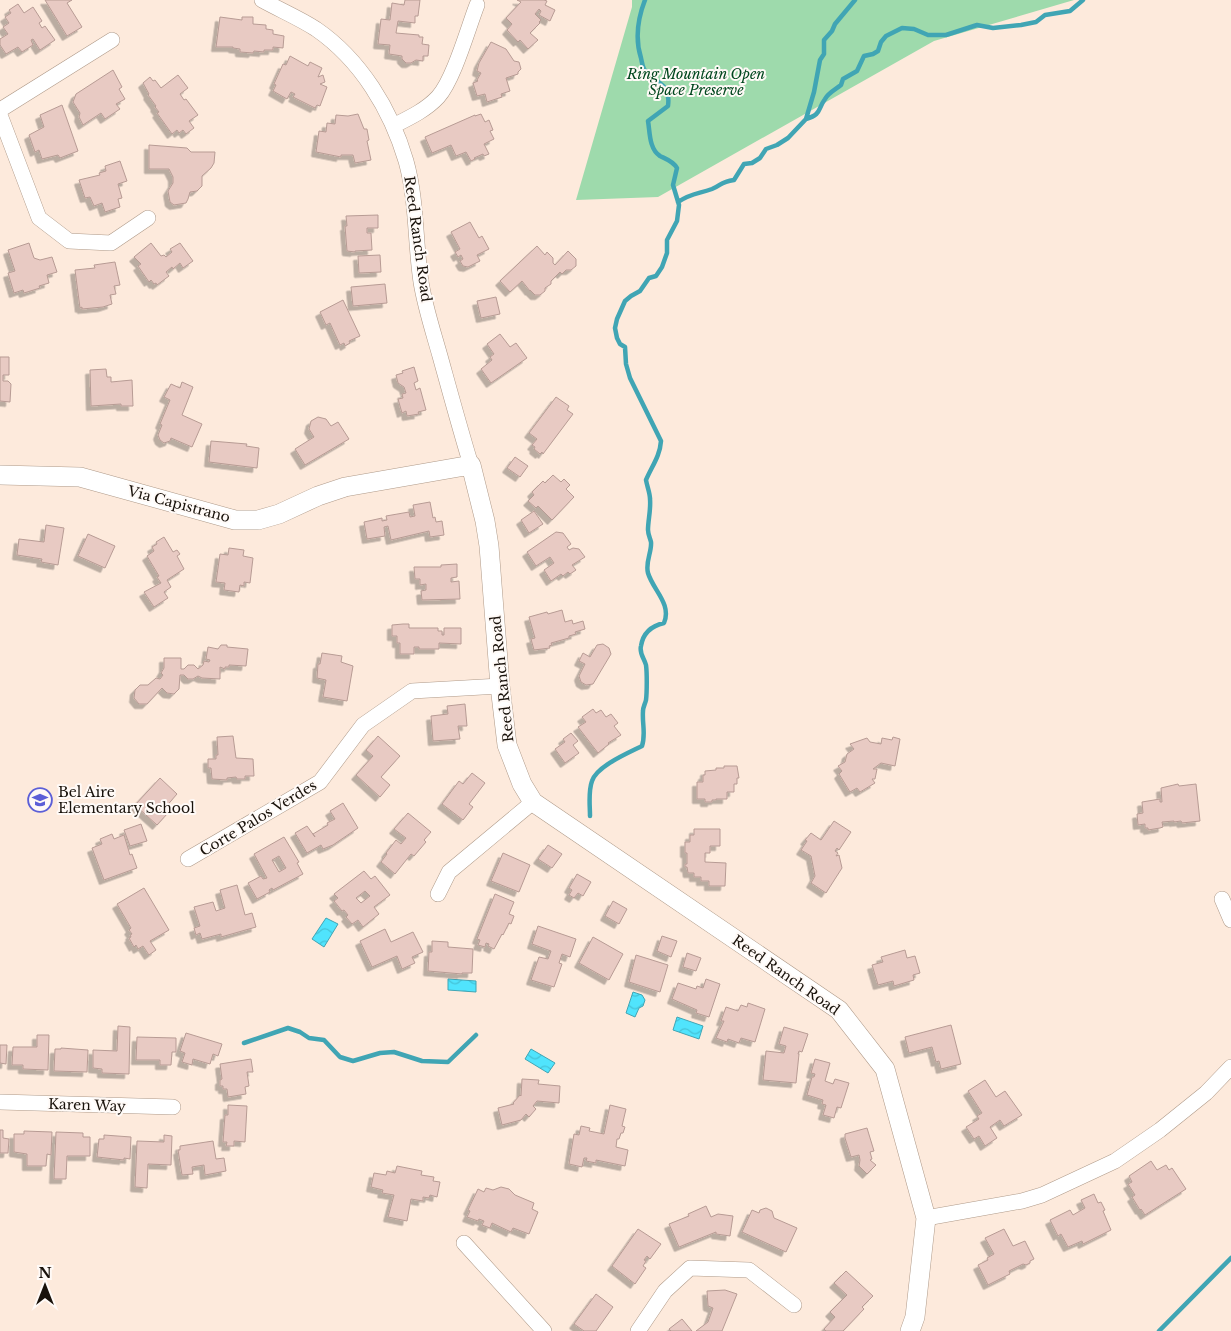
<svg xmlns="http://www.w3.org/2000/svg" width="1231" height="1331" viewBox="0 0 1231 1331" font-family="'Libre Baskerville',serif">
	<defs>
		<pattern id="water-waves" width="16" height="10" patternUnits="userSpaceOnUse" patternTransform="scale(1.25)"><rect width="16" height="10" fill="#50e4fd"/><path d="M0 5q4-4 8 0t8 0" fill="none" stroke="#45c3d8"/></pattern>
		<filter id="shadow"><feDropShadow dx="-4.5" dy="4.5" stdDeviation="0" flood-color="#0004"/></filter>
	</defs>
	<rect width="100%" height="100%" fill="#fdeadc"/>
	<path fill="#9edaac" d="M632 0H1074L934 41 658 197 576 200 632 7Z"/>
	<path fill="url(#water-waves)" stroke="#40a5b4" d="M326 918 338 924 324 947 312 939Z
		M448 979 476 981V992L448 990Z
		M633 992 642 995 645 1000 643 1006 639 1008 635 1017 626 1013Z
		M677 1017 703 1026 699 1039 673 1030Z
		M531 1049 555 1063 548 1073 525 1059Z"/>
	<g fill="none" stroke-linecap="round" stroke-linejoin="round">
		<path stroke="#40a5b4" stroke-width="4.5" d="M806 119C822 114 817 110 825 99 828 93 836 89 841 85L843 79 857 71 864 56 873 54 878 51 881 42 886 36 902 28 914 29 928 35H946L977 25 993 28 1021 25 1036 22 1045 15 1070 11 1083 0
			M678 202C691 193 698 194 712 189 722 185 720 182 734 180L744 164 752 163 760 158 766 149 777 145 788 138 806 119 814 92 820 60 824 54V40L832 31 835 24 855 0
			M590 816C590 805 588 792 592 781 597 766 628 753 642 746 646 734 642 724 643 711 643 707 645 704 646 700 647 692 647 672 646 665 644 658 639 653 641 646 643 633 651 626 664 623 672 604 653 590 648 573 645 562 652 552 651 542 650 538 648 534 648 530 648 520 651 510 650 499 650 493 647 486 646 480 652 466 660 456 661 441L630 378 626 364 625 347 620 344 617 338 615 328 617 319 625 301 631 296 640 291 649 278 656 276 662 267 667 253V240L677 221 679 205 673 185 677 168C673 161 666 159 660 156 649 149 650 132 648 121L668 106C671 82 656 85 644 69 642 65 642 62 641 58 635 39 638 18 645 0
			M244 1043 288 1028 300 1032 309 1038 324 1040 340 1057 353 1061 380 1053 394 1052 422 1061 448 1062 476 1035
			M1159 1331 1231 1258"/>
	</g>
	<path fill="#e8cac3" stroke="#b79b94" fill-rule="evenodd" filter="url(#shadow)" d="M45 0H72L67 3 82 27 67 36Z
		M405 0H420L418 16H415V23L398 21 396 33 419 35V37H423L422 44 429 45 428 56H423V61L416 60 411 63H406L402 59V56L389 54 390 45 378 44 381 19 390 20 392 3 404 5Z
		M517 0H544L547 1 545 5 555 10 550 21 539 15 541 11 539 9 535 14 541 20 539 22 540 23 530 33 538 40 528 49 520 40 518 42 507 30 512 24 506 18 521 2Z
		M18 4 24 13 33 7 42 21 39 23 42 28 45 26 55 40 40 50 33 39 31 40 33 45 22 52 18 47 6 54 0 45V39L8 34 3 27 9 23 5 17 11 13 9 10Z
		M220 17 242 20V17H253V24L266 25V29L273 30V34L284 36 283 48 273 47V50H264V52L254 51 253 53 240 52V49L233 48V47H216Z
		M491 42 506 49 514 61 519 62 521 69 518 72V74L506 78 510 91 501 94 502 97 487 102 485 94 477 96 473 83 478 81 477 80 481 73 477 71 479 63Z
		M290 56 308 66 310 62 322 68 318 77 323 75 325 82 320 84 327 87 320 106 317 105 315 108 293 97 295 94 291 92 287 99 273 91 276 85 274 84 283 64 286 65Z
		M113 70 122 87 119 89 125 99 116 104 120 109 105 119 101 113 83 125 79 117 80 113 73 102 76 94Z
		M178 75 188 88 180 94 184 100 186 99 198 115 189 121 194 128 186 134 183 130 179 133 177 130 172 134 157 113 159 112 155 107 156 106 148 95 149 94 143 83 150 77 153 81 155 80 161 88Z
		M62 105 78 151 60 158 58 155 42 159 39 150 35 152 29 135 44 127 40 115Z
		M358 114 364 129H367L369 140 367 141 371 160 355 163 353 155H341V157L316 152 319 131 326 132 327 123 335 124 336 115 348 116Z
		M481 114 485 122 489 120 493 130 490 131 494 139 484 144 489 154 484 156 483 154 474 158 475 159 471 161 466 152 456 156 451 145 432 153 425 137 475 115V116Z
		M149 145 187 148 191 152H215L214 163 211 168 202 176V186L197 191 190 192 188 199 186 203 174 205 170 202 168 191 173 183V177L169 169H149Z
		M120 161 127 181 118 184 122 198 118 199 120 207 105 212 102 203 94 206 90 197 85 198 79 180 100 175 99 173 106 171 105 166Z
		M378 215V228H367V233H371L372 250 355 251V252L347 251 345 226H347L346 216Z
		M470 222 479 238 482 236 489 249 477 255 480 261 468 267 463 266 460 261 463 259 461 255 458 257 455 252 460 249 451 232Z
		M29 243 34 258 40 260 52 257 57 272 47 275 49 283 39 286 40 288 24 293 23 290 14 293 8 273 15 271 8 250Z
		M151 243 161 256 164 255 166 257 172 252 170 249 180 243 193 261 183 268 180 263 173 269 172 267 166 272 169 276 157 285 156 283 154 284 151 280 149 282 138 266 141 264 134 257Z
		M537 246 545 255 547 252 553 258V263L555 265 568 251 576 259V266L571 270H566L562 274 560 272 551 281V284L545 288V291L540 295H535L530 290V291L522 281 510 292 500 281Z
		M380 255 381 272 359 273 358 256Z
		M115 262 120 285 114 286 116 294 110 295 112 304 103 307 82 309V307L80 308 75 270 95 268 94 265Z
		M385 284 387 303 353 306 351 287Z
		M496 297 500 314 481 318 477 301Z
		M343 300 360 336 349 341 350 343 345 346 344 343 340 345 330 323 326 325 320 312Z
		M500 334 510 347 516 343 527 358 491 383 481 369 492 360 490 357 494 354 487 344Z
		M0 357H9V375H3V381H8L11 384 10 402 0 401Z
		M414 367 418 381 414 383 416 390 420 388 426 410 418 412 419 414 407 416 406 411 402 413 398 399 403 398 402 394 406 393 404 387 398 383 396 375 403 373 402 371Z
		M106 369 107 377H111V382L132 380 133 406H121V404L91 406 90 370Z
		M182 382 193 387 182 415 202 424 192 447 171 438 170 441 164 443 160 440 158 435 162 425 160 424 170 400 164 397 171 384 180 388Z
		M556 397 569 406 567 410 573 414 543 454 542 452 540 454 534 449 535 447 532 445 537 439 529 433Z
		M318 417 326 419 331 426 338 422 349 439 305 465 295 449 314 437 309 429 311 421Z
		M211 441 247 444 246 446 259 448 257 468 209 462Z
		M515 457 528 466 520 477 507 468Z
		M553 475 561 482 564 479 570 485 566 489 574 497 552 520 538 506 536 508 528 501 534 495 532 492 543 481 545 483Z
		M430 502 433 518 435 517 436 522 442 521 444 535 430 537 429 531 391 540 388 526 384 527 385 536 367 539 364 522 382 518V521L387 520 386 516 409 512 410 517 415 516 413 505Z
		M534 511 543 524 529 533 521 520Z
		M46 525 64 528 58 565 41 562 42 559 17 555 19 539 44 542Z
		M556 532 563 533 571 544 567 547 569 550 573 548 579 549 585 557 572 565 576 570 570 574 568 572 563 576 561 574 551 581 544 570 554 563 550 557 536 566 527 552Z
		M88 534 115 546 105 568 78 556Z
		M164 537 173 552 177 550 180 554 177 556 184 569 167 580 171 587 164 592 168 598 154 607 144 592 161 583 157 577 159 576 147 556 154 551 152 547 157 544 156 542Z
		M229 548 244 550 243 556 253 558 250 583 244 582V586L240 585 239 592 224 590 225 583 216 582 220 554 228 555Z
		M457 564V577L451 578V582L459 581 460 599 422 600 421 591 426 590V584L420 585V579H415L414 567H441V565Z
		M562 610 565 622 572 620 573 624 583 621 585 629 575 632 576 634 569 636V638L551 643 552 645 549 646 550 648 534 650 531 639 535 638 529 617 547 612 548 614Z
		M403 624H409V628H438V631H442V635H444V628H461V644L439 643V649H419V647H414V654H400V643H397V636H392V625Z
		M603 644 609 648 611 654 593 684 586 685 581 682 579 676 585 664 579 661 583 653 590 657 597 645Z
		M221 645H227V647L248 649 246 666 229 665V667H225V669L220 667V679L202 678 198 676 193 679H188L184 675H180L179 689 174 694 167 693 162 688 147 704H139L134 698 135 690 140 685H148L156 678 160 679 163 675 161 673 164 668V658H181V669H184L188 665H194L198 669 203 665 204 661 209 662 210 660 206 659 208 647 218 649Z
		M322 653 342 656 341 662 353 666 347 701 323 697 326 680 317 678 318 664H320Z
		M465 704 467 726H458L460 739 433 741 431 716 448 714 447 706Z
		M593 709 596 713 601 710 606 717 611 714 618 723 614 726 621 735 608 743 609 744 598 753 578 727 586 722 582 717Z
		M571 733 578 741 573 745 579 753 565 763 555 749 565 742 563 739Z
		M233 736 236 758 253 759 254 776H245V779H237L236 777 227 778V780L212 779 211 768H208V759H216V755H218L217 737Z
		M378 736 400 756 381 777 390 785 380 797 356 775 373 756 366 750Z
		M893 737 900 739 895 766 881 763 873 769H877L875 779H872L875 783 860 792 857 788 850 792 839 774 842 771 838 766 845 762 847 754 854 749 850 744 867 738 870 742 881 744 882 738 892 740Z
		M724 766H737L739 778H737V784H734V792H727V799H716V800H712V802H705V799H697V782H703V775H705V771L716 770V768H724Z
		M472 773 485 783 469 804 473 807 463 820 442 804 459 781 463 784Z
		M160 778 177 794 164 809 168 813 157 825 135 805Z
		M1178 784 1179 786 1196 784 1200 821 1182 823 1181 821 1174 822V821L1162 822 1163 827 1160 828 1148 830V828H1145V824L1138 825 1137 814 1143 813 1142 802 1160 799V802H1162L1161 788Z
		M343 803 358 828 333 845 323 849 321 845 307 853 295 833 307 826 315 837 313 834 328 825 327 823 335 819 330 811Z
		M408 813 431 832 424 840 426 842 414 856 411 854 395 874 381 862 387 854 386 853 396 840 401 844 406 838 394 829Z
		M834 821 851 832 839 850 837 848 835 851 838 853 836 856 839 855 842 868 826 893 811 883 815 876 811 856 801 850 807 841 805 840 811 833 821 840Z
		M141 824 147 841 130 846 124 830Z
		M694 829H720V846H710V853H705V862L726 863 725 886H709V881H701V877H694V873H688L687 867H685V864H687V853H685V842H690V835H694Z
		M112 834 114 839 124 835 130 855 132 854 137 868 104 880 92 848 102 844 100 839Z
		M284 837 299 862 297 863 303 874 273 890 272 888 269 890 270 892 257 899 248 883 261 876 263 879 267 878 254 854ZM279 856 286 868 279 872 272 860Z
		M548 845 562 854 552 868 538 859Z
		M503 853 530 865 519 892 491 881Z
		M364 871 371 879 375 876 390 895 374 907 379 914 363 927 358 920 352 924 346 917 348 915 344 910 342 911 334 901 338 898 334 894ZM365 891 370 896 361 903 356 898Z
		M577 874 591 882 583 896 578 893 574 898 569 895 572 890 569 888Z
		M237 885 245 915 252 913 256 927 221 937V934L202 939 200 933 196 935 194 928 200 926 194 907 213 902 216 911 225 908 220 890Z
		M144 888 169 930 150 941 156 950 149 955 143 946 138 949 136 945 134 947 129 938 131 937 130 935 132 934 129 930 131 928 117 904Z
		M495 894 514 902 509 914 514 916 511 924 509 923 503 935 502 934 494 949 488 946 489 944 486 943 485 947 478 945 480 940 477 939Z
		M613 901 627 909 619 924 605 916Z
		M538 926 576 939 570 957 562 954 559 963 562 964 554 987 531 980 539 957 548 959 551 951 532 944Z
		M385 929 391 942 413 932 423 952 412 957 415 963 402 969 397 956 372 967 360 941Z
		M662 936 677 941 671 957 657 951Z
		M593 937 623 954 609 980 579 963Z
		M432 941 448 942V947L473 949 472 973H462V974L428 971 429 952H432Z
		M905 950 907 958 915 956 920 973 913 975 914 980 894 986 893 981 878 985 872 965 883 962 881 957Z
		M687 953 701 958 696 971 683 967Z
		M636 955 668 965 660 992 629 982Z
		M706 979 720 984 709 1017 696 1013 697 1010 672 999 678 983 696 989 697 986 703 988Z
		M748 1003 765 1009 755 1042 741 1038 739 1043 728 1039 727 1042 716 1038 724 1021H721L726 1007 738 1011 741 1005 747 1007Z
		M951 1025 961 1064 941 1069 939 1061 936 1062 932 1047 909 1053 905 1037Z
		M118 1026 130 1027 129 1074 102 1073V1069L93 1068V1050L117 1051Z
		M784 1027 808 1034 802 1052 799 1051 798 1054H799L796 1083 763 1080 766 1051 784 1053 786 1046 779 1044Z
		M186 1033 222 1044 218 1056 213 1054 210 1064 193 1059 192 1065 182 1062 185 1053 180 1051Z
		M37 1035H49L48 1070 23 1069V1065H12L13 1047H37Z
		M137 1037 176 1038V1052H172L171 1065H160V1060H136Z
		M0 1045H7L6 1064 0 1063Z
		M61 1048 88 1050 87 1072 54 1071 55 1049H61Z
		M251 1059 253 1072H247L249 1086 245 1087 246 1094 228 1097 227 1089H223V1086H220V1080L222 1079 220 1064Z
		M815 1059 830 1063 825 1081 833 1084 835 1079 849 1083 841 1108 837 1107 834 1118 823 1115 826 1105 822 1104 823 1100 807 1095 812 1077H814L815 1074 811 1073Z
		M522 1079 539 1080 538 1084 560 1086 559 1103 537 1101 533 1106 536 1109 529 1117 526 1114 521 1120 502 1125 498 1108 514 1104 513 1103 520 1095 521 1096Z
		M985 1080 996 1097 1005 1091 1022 1115 1004 1126 1000 1120 990 1127 997 1138 985 1146 979 1136 974 1139 966 1127 979 1119 977 1116 982 1113 968 1091Z
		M228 1105 247 1106 245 1142 234 1141V1146H226L227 1142H223L225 1115H228Z
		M610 1105 626 1109 622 1126 625 1127 623 1133H621L619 1139H617L616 1147 628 1150 625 1166 596 1160V1163L586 1161 587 1158H584L582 1167 569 1164 574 1134 579 1135 581 1126 590 1128 589 1131 604 1134Z
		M867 1128 874 1151 870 1152 872 1159 870 1160 876 1165 867 1174 859 1166 860 1160 859 1155 851 1157 845 1138V1134Z
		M0 1130H3V1138L9 1139 8 1153H0Z
		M24 1131 52 1132 51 1155 47 1154 46 1166H27V1154L14 1152V1134H24Z
		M56 1132 83 1133V1137H90V1156H67L66 1179H54Z
		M104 1135 131 1137 130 1159 124 1158V1160L97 1157 99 1139H104Z
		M164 1135 172 1136 171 1165 148 1164 147 1188 135 1187 137 1141 164 1142Z
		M213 1141 216 1159 224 1158 226 1171 205 1175 204 1165 192 1167 193 1174 182 1175 178 1150H180V1146Z
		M1151 1161 1157 1170 1166 1165 1169 1170 1172 1168 1186 1189 1145 1215 1141 1209 1140 1210 1132 1197 1135 1195 1128 1184 1132 1182 1129 1176Z
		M397 1166 422 1171 421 1175 434 1177 433 1181 440 1182 437 1197 430 1195 429 1198 423 1197V1201L411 1199 407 1221 388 1217 394 1195 382 1193 383 1190 371 1187 374 1173 386 1175 387 1171 395 1173Z
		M501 1187 509 1189 515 1195 534 1203 532 1209 538 1212 529 1234 513 1228 511 1232 492 1223 490 1228 482 1225 484 1221 479 1219 478 1221 467 1217 470 1211 468 1210 478 1189 484 1192 486 1188 493 1190Z
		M1094 1194 1098 1203 1101 1202 1105 1210 1103 1211 1111 1230 1083 1244 1082 1241 1068 1247 1061 1234 1058 1236 1050 1220 1070 1210 1073 1215 1085 1208 1081 1200Z
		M706 1206 711 1217 718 1214 733 1216 730 1236 716 1234V1232L679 1247 669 1224 689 1216 688 1214Z
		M766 1208 772 1211 774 1218 797 1228 786 1252 742 1232 752 1210 759 1213 760 1210Z
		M638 1229 661 1244 650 1259 647 1256 644 1260 646 1261 643 1266 646 1268 635 1284 612 1266Z
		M1004 1229 1013 1246 1025 1241 1034 1259 1030 1261V1263L1026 1265 1023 1264 1009 1271 1010 1274 988 1285 978 1265 988 1260 987 1258 994 1254 985 1238Z
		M846 1271 873 1296 862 1307 864 1309 843 1331H826L824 1329 835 1317 830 1312 847 1295 834 1283Z
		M725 1290 737 1294 722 1331H696L708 1322 713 1308 708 1306 707 1291Z
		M596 1294 613 1307 596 1331H584L574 1324Z
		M682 1319 692 1331H671L669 1329Z"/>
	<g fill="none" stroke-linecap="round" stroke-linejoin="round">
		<g stroke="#af9a89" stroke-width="16">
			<path id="minor" d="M262 0C280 10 299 18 316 29 361 60 391 110 406 161 417 200 415 242 421 282 425 307 433 331 440 356 450 392 460 429 471 465
				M0 110 112 40
				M0 115 39 218 69 241 111 243 148 218
				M393 126C409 118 426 110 438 97 454 79 468 28 477 5
				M188 859 320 782 363 725 412 691 500 686
				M438 894 449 872 533 802
				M1222 899 1231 920
				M0 1102 173 1107
				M926 1218 1022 1201 1042 1195 1115 1161 1160 1130 1206 1093 1231 1067
				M464 1243 544 1331
				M638 1331 665 1291 690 1268 749 1270 794 1305"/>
		</g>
		<g stroke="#af9a89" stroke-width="20">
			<path id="tertiary" d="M0 475 80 477 235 520H258L279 514 318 496 345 487 471 465 485 521 489 546 500 686 507 745 522 784 533 802 839 1010 885 1069 926 1218 915 1317 910 1331"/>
		</g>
		<use href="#minor" stroke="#fff" stroke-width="15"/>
		<use href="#tertiary" stroke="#fff" stroke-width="19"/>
	</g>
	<defs>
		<g id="school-ring" transform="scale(1.25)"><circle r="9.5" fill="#fffaf7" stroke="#5c5fd7" stroke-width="1.5"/><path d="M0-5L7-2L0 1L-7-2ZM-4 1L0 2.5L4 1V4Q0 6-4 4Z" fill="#5c5fd7"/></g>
	</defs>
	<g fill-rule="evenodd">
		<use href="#school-ring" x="40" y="800"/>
	</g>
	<g text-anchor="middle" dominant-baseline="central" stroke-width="4" stroke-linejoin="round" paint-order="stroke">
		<g font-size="14" font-style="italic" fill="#00471e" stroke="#fffaf7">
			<text x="696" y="74">Ring Mountain Open<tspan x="696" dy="16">Space Preserve</tspan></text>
		</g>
		<g font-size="14" fill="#19120b" stroke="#fffaf7">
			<text transform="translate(418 239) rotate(82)">Reed Ranch Road</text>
			<text transform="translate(179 504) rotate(15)">Via Capistrano</text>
			<text transform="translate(502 679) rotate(-96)">Reed Ranch Road</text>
			<text transform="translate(258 818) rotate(-31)">Corte Palos Verdes</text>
			<text transform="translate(786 975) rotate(35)">Reed Ranch Road</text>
			<text transform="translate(87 1105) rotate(2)">Karen Way</text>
		</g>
		<g font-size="14" fill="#19120b" stroke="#fffaf7" text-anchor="start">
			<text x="58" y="792">Bel Aire<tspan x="58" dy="16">Elementary School</tspan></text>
		</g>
	</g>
	<g transform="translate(45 1286)" stroke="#fffaf7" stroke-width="4" paint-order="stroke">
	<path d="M0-4L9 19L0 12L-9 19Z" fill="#19120b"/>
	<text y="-8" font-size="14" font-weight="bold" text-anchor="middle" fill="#19120b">N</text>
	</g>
</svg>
